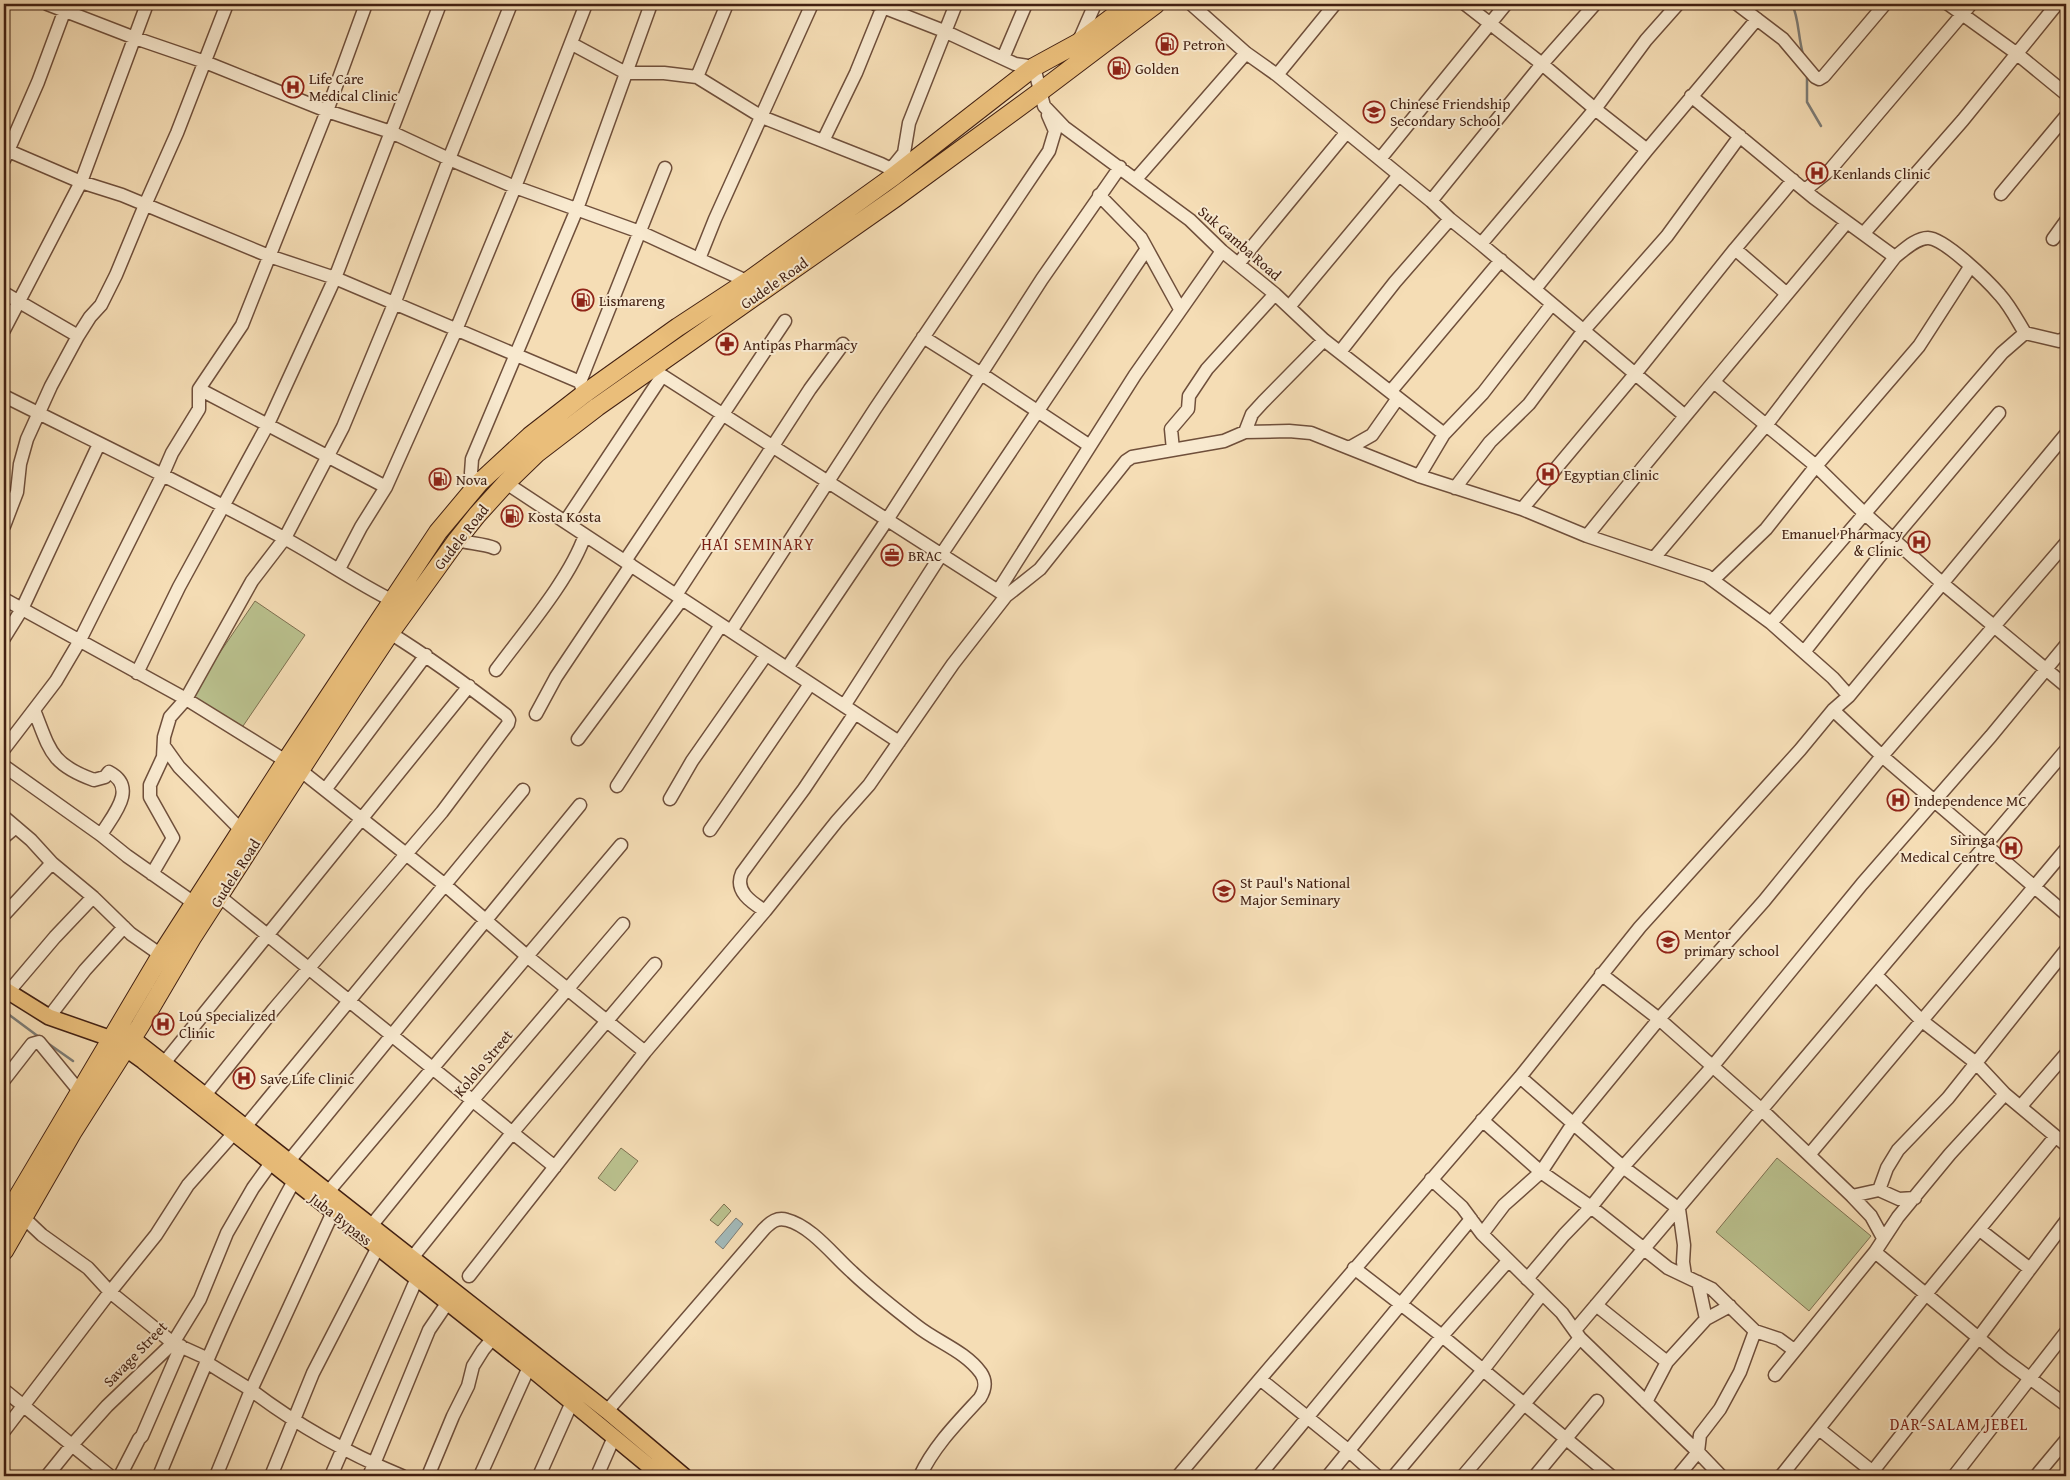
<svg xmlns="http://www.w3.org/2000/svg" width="2070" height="1480" viewBox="0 0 2070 1480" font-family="'Gentium Book Plus',serif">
	<rect width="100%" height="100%" fill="#f5ddb5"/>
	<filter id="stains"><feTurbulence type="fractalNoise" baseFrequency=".004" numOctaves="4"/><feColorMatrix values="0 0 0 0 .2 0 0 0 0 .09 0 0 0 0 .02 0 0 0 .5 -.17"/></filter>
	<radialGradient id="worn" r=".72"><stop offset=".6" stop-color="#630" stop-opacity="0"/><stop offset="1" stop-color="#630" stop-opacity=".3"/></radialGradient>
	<path fill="#bac18e" stroke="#7e7050" d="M255 601 305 635 241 729 191 695Z
		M621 1148 638 1161 615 1191 598 1178Z
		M1777 1158 1871 1236 1809 1311 1716 1232Z
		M724 1204 731 1211 718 1226 710 1220Z"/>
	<path fill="#a2b9b9" stroke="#7c7c76" d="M736 1218 743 1224 723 1249 715 1242Z"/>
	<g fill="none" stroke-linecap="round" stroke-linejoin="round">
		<path stroke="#7c7c76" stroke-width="2.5" d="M1792 4C1799 18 1798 37 1803 54
			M1807 74V102L1821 126
			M4 1011 39 1037
			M46 1042 73 1061"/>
		<g stroke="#6f4f3b" stroke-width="15">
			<path id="minor" d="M47 4 135 38 205 62 327 111 391 132 449 159 515 187 640 232 753 284
				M875 4 944 31 1015 64 1034 67 1044 106 1064 127 1190 220 1222 251 1275 294 1324 340 1444 434
				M1191 4 1246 53 1277 75 1431 201 1450 219 1481 244 1684 415
				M1465 4 1542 64 1595 109 1647 150
				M1737 4 1783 39 1815 77 1819 79 1824 76 1885 4
				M1948 4 2016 53 2066 94
				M1078 43 1095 4
				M572 44 626 73H664L697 77 762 117 881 164 891 169 894 176
				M1003 58 1026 4
				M1277 75 1335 4
				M697 77 727 4
				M1691 96 1814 198 1895 257
				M823 141 856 73 884 4
				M4 149 81 182 122 195 269 256 335 278 580 382 584 394
				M1380 159 1506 4
				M4 160 38 82 67 4
				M891 169 904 153 909 123 956 4
				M1136 179 1246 53
				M1805 190 1830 170 1971 4
				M2001 194 2066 116
				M1099 195 1141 238 1180 309
				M1431 201 1542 64 1595 4
				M1864 233 1963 120 2057 4
				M2053 239 2066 221
				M1481 244 1595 109 1646 40 1678 4
				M1735 249 1787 294
				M699 259 715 219 812 4
				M1238 264 1346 133
				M1535 289 1647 150 1757 19
				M4 293 78 336
				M1289 307 1399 175
				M4 330 81 182 147 4
				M923 337 980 373 1090 446
				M1340 352 1395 282 1450 219
				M652 369 1006 596
				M580 382 665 168
				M1715 383 1816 466 1864 513 1942 583 2066 686
				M199 389 386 487
				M1391 391 1501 260
				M4 396C98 443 192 488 284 538 321 558 355 582 393 601
				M1245 432 1252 414 1263 402 1324 340
				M1349 448 1372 435 1398 398
				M1173 450 1171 429 1188 409 1189 396 1207 369 1275 294
				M1419 476 1444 434 1483 393 1552 304
				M479 483 471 473 472 459 577 209 651 4
				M506 483 899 742
				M1455 488 1490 442 1529 404 1584 330 1667 236 1740 136
				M1522 509 1635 374 1735 249 1793 180
				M565 522 662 376
				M4 526 17 492 20 464 27 439 51 386 78 336 90 317 101 305 116 275 145 205 177 133 227 4
				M1587 536C1672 430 1760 327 1847 222
				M457 540C467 543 486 544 494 548
				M1654 558 1767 424 1895 257C1904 250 1916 238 1928 238 1944 238 1988 281 2000 295 2010 306 2017 320 2025 333L2059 341 2066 338
				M625 561 785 321
				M339 569 361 527 386 487 456 330 515 187 586 4
				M1713 580 1766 529 1816 466 1919 346 1970 267
				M998 591 1135 375 1222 251
				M676 595 810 389 843 344
				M4 599 186 699 286 761
				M1771 623 2002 353 2025 333
				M731 631 875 409 1049 151 1055 131 1048 115
				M4 638 22 609 99 444
				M1804 652 1894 538 1999 413
				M787 668 887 520 1042 279 1120 167
				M496 670C524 632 570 579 585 535
				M137 673 179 587 268 424 335 278 440 4
				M844 706 941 555 1146 250
				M34 710C50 750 50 764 94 780L105 777 109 772C139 788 112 816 101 835
				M1833 710 1882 756 2066 914
				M536 714 556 677 631 565
				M578 739 682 599
				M164 746 179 767 242 831
				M4 749 56 681 79 642 162 476 172 453 199 409V389L242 325 327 111 366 4
				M4 766 101 835 127 856 194 903
				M300 770 445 885 528 957 645 1052
				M617 786 721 625
				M325 790 426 655
				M670 799 692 761 766 655
				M4 817 31 840 52 863 93 897 131 934 161 955
				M710 830 810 684
				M4 837 16 827
				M152 874 173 838 150 797V785L163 757 164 737 170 717 186 699 252 581 285 538 343 427 394 304 449 159 511 4
				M219 896 555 1167
				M765 911C751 902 734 891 742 873L804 789 855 713
				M4 915 52 863
				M1601 974 1659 1019 1762 1110 1852 1196 1871 1216 1883 1238
				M1876 975 1921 1020 1976 1063 2005 1094 2066 1145
				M4 997 55 937 93 897
				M49 1017 85 970 124 927
				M164 1063 469 686
				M1520 1077 1623 1167 1679 1209 1684 1245 1683 1262 1685 1275
				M4 1080 32 1044 39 1042 80 1092
				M205 1095 274 1009 442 812 508 724 509 720 506 715C467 685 432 659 390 633
				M2021 1106 2066 1054
				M1482 1120 1541 1172 1591 1207 1668 1268 1712 1289 1755 1331 1779 1339 1794 1350
				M245 1127 523 790
				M1809 1155 2066 849
				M289 1161 580 805
				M1431 1179 1462 1207 1482 1234 1562 1313 1580 1338 1698 1452 1721 1476
				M1879 1190 1899 1199 1915 1198
				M328 1192 621 845
				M1852 1196 1879 1190 1887 1168 1898 1150 1948 1098 2066 950
				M333 1212 251 1390C297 1425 349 1454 402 1476
				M23 1217 42 1235 88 1268 110 1292 173 1343 204 1357 206 1362 251 1390 216 1476
				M371 1226 472 1101 623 924
				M1980 1230 2030 1269
				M1482 1234 1504 1205 1541 1172 1572 1125 1659 1019 1764 901 1882 756 2066 543
				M1875 1252 2004 1359 2066 1405
				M412 1258 512 1133 655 964
				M1354 1268 1442 1336 1611 1476
				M469 1276 645 1052 765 911 837 821 869 785 953 664 1006 596 1040 569 1126 461 1132 457 1224 441 1245 432 1289 431 1311 433 1419 476 1522 509 1587 536 1707 576 1771 623 1833 678 1849 696
				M1527 1279 1564 1235 1591 1207 1623 1167 1712 1067 1862 884 1991 736 2066 645
				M1698 1282 1706 1319
				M1596 1305 1667 1362
				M1575 1330 2066 750
				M1775 1375 1875 1252 1898 1217 1950 1154 2005 1094
				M1260 1379 1349 1451 1377 1476
				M4 1390 110 1476
				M1646 1402 1667 1362 1706 1319 1730 1306
				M607 1411 764 1229C771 1222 777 1217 787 1220 811 1226 834 1256 852 1272 872 1291 895 1309 917 1326 937 1342 965 1351 981 1373 987 1382 985 1390 980 1398 957 1423 934 1446 920 1476
				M1819 1429 1878 1476
				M4 1431 110 1292 156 1235 188 1185 234 1133
				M47 1476 72 1445 107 1406 173 1343 200 1299 227 1233 253 1188 271 1163
				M120 1476 139 1439 142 1436 181 1346
				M159 1476C200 1376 241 1276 294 1181
				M271 1476 313 1373 378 1247
				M331 1476 417 1278
				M369 1476 429 1330 448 1302
				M428 1476 453 1416 468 1386 473 1366 483 1350 493 1338
				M480 1476 529 1367
				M539 1476 572 1402
				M597 1476 614 1437
				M1178 1476 1260 1379 1520 1077 1640 927 1800 750 1833 710 1849 696 2066 434
				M1259 1476 1471 1219
				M1328 1476 1442 1336 1508 1261
				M1394 1476 1483 1370 1542 1294
				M1463 1476 1580 1338
				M1535 1476 1597 1401
				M1678 1476 1698 1452 1700 1435 1720 1409 1740 1372 1755 1331
				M1781 1476 1926 1294 2055 1137
				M1869 1476 1979 1337 2066 1221
				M1954 1476 2066 1332
				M2036 1476 2066 1440"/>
		</g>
		<g stroke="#422012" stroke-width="18">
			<path id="major" d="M4 989 49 1017 112 1039 143 1061 529 1367 661 1476
				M121 1039 132 1038 607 1411 684 1476"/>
		</g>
		<g stroke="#422012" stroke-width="20">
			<path id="highway" d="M4 1220 161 955 286 761 438 532 479 483 530 436 584 394 678 327 748 281 894 176 1034 67 1078 43 1130 4
				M4 1251 72 1133 140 1026 193 936 352 690 390 633 457 540 477 515 506 483 537 453 597 407 895 198 1041 91 1156 4"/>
		</g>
		<use href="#minor" stroke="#f8e9cf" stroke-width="12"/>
		<use href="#major" stroke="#eabe7a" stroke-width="15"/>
		<use href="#highway" stroke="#eabe7a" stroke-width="18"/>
	</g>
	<defs>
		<g id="fuel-ring" transform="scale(1.125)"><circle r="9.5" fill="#f8e9cf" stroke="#8f2418" stroke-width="1.5"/><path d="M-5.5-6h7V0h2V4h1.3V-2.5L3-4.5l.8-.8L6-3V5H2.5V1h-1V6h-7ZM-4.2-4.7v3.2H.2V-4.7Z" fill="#8f2418"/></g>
		<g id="hospital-ring" transform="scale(1.125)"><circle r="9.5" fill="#f8e9cf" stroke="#8f2418" stroke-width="1.5"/><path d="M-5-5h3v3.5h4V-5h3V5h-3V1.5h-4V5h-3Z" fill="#8f2418"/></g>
		<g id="school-ring" transform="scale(1.125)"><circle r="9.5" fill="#f8e9cf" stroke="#8f2418" stroke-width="1.5"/><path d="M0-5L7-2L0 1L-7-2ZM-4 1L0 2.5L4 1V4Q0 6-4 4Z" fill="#8f2418"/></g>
		<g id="pharmacy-ring" transform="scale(1.125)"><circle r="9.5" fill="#f8e9cf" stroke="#8f2418" stroke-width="1.5"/><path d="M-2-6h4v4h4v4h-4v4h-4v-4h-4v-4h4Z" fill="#8f2418"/></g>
		<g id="office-ring" transform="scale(1.125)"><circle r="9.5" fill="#f8e9cf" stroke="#8f2418" stroke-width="1.5"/><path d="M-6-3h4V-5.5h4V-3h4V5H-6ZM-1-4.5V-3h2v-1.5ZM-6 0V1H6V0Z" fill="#8f2418"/></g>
		<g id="university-ring" transform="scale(1.125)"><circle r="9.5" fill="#f8e9cf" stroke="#8f2418" stroke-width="1.5"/><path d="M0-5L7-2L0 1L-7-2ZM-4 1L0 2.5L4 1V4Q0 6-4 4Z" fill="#8f2418"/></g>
	</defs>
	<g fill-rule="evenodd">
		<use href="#fuel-ring" x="1167" y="44"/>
		<use href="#fuel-ring" x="1119" y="68"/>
		<use href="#hospital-ring" x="293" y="87"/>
		<use href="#school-ring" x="1374" y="112"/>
		<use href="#hospital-ring" x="1817" y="173"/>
		<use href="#fuel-ring" x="583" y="300"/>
		<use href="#pharmacy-ring" x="727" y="344"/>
		<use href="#hospital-ring" x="1548" y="474"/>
		<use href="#fuel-ring" x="440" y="479"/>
		<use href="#fuel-ring" x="512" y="516"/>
		<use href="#hospital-ring" x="1919" y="542"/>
		<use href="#office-ring" x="892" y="555"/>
		<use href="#hospital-ring" x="1898" y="800"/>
		<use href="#hospital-ring" x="2011" y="848"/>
		<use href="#university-ring" x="1224" y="891"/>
		<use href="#school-ring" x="1668" y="942"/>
		<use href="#hospital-ring" x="163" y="1024"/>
		<use href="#hospital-ring" x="244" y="1078"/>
	</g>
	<g text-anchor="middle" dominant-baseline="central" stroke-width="4" stroke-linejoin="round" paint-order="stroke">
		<g font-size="15" fill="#422012" stroke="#f8e9cf" text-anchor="start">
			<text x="1183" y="44">Petron</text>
			<text x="1135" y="68">Golden</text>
			<text x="309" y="78">Life Care<tspan x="309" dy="17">Medical Clinic</tspan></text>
			<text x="1390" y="103">Chinese Friendship<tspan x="1390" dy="17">Secondary School</tspan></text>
			<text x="1833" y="173">Kenlands Clinic</text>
			<text x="599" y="300">Lismareng</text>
			<text x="743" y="344">Antipas Pharmacy</text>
			<text x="1564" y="474">Egyptian Clinic</text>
			<text x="456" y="479">Nova</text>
			<text x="528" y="516">Kosta Kosta</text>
			<text x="1903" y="533" text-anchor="end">Emanuel Pharmacy<tspan x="1903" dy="17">&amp; Clinic</tspan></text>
			<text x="908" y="555">BRAC</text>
			<text x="1914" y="800">Independence MC</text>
			<text x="1995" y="839" text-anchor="end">Siringa<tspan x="1995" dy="17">Medical Centre</tspan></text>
			<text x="1240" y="882">St Paul's National<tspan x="1240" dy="17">Major Seminary</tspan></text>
			<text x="1684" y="933">Mentor<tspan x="1684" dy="17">primary school</tspan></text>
			<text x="179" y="1015">Lou Specialized<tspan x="179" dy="17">Clinic</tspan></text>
			<text x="260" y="1078">Save Life Clinic</text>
		</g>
		<g font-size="15" fill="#422012" stroke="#f8e9cf">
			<text transform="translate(1240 243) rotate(41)">Suk Gamba Road</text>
			<text transform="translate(774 283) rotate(-35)">Gudele Road</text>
			<text transform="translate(461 537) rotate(-52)">Gudele Road</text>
			<text transform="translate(235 873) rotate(-57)">Gudele Road</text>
			<text transform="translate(483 1063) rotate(-50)">Kololo Street</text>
			<text transform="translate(341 1219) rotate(38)">Juba Bypass</text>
			<text transform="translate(135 1354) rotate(-46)">Savage Street</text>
		</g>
		<g font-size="16" letter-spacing="1" fill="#7a1f14" stroke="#f8e9cf">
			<text x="758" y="544">HAI SEMINARY</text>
			<text x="1959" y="1424">DAR-SALAM JEBEL</text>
		</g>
	</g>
	<rect width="2070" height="1480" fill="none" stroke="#f5ddb5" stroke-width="20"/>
	<rect x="5" y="5" width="2060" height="1470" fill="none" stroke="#422012" stroke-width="2.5"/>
	<rect x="10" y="10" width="2050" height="1460" fill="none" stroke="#422012"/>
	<rect width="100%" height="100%" filter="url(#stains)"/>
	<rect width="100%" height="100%" fill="url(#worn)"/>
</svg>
